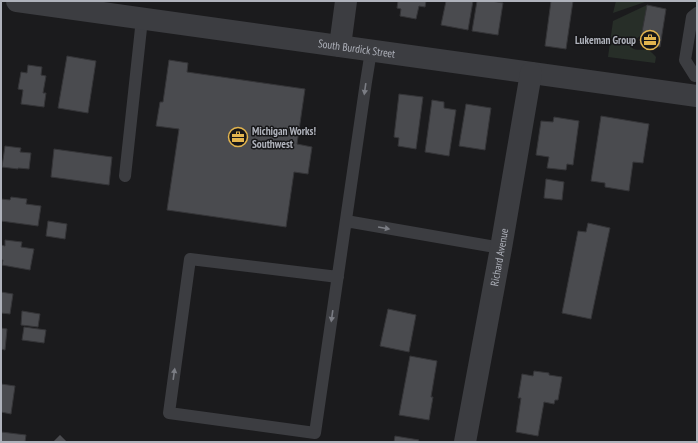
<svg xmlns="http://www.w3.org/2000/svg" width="698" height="443" viewBox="0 0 698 443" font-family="'PT Sans Narrow',sans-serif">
	<rect width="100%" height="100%" fill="#1b1b1d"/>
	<path fill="#272e28" d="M616 1H648L613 13Z
		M647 5 642 34 632 43V48C637 51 641 49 647 50 651 51 653 54 656 57L655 63 608 57 613 21Z"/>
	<path fill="#4a4b4f" stroke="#353538" d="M398 1H426L425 7 419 6 416 19 400 16 401 9 397 8Z
		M446 1H473L468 30 441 25Z
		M477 1H491L503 3 498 35 472 31Z
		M551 1H573L566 49 545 46Z
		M647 5 666 9 660 47 640 43Z
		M67 56 96 61 88 113 58 108Z
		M169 60 188 63 187 72 305 89 297 144 312 147 308 174 294 172 286 227 167 210 179 129 156 126 160 102H163Z
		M28 65 42 67 41 75 46 76 43 93H46L44 107 21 104 23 90 18 89 21 72 27 73Z
		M399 94 423 97 416 149 398 146 399 138 394 137Z
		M432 100 444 102V108L456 110 449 156 425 152Z
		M466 104 491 108 485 150 459 146Z
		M601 116 649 124 643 163 633 162 629 191 605 187V183L591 181Z
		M554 117 579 121 573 165 567 164 566 170 547 168 549 157 536 155 541 121 553 122Z
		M5 146 21 148 20 152 31 153 29 169 18 168V169L2 167Z
		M54 149 112 157 109 185 51 177Z
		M546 179 564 182 562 200 544 198Z
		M11 197 27 199 26 204 41 206 38 226 1 221V199L10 200Z
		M48 221 67 224 65 239 46 236Z
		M588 223 610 228 591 319 562 313 578 231 586 232Z
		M5 240 22 242 21 247 34 249 30 270 2 265 3 260H1V245L5 246Z
		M1 292 13 294 10 314 1 313Z
		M388 309 416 315 409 352 380 346Z
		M22 311 40 314 38 327 21 325Z
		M24 327 46 330 44 343 22 340Z
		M1 328 7 329 5 350 1 349Z
		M410 356 437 361 431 397H433L429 420 399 415Z
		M534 371 549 373V375L562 377 558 400H555L554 404 544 402 538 436 516 432 521 398H518L522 374 533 376Z
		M1 384 15 386 11 414 1 412Z
		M1 432 26 435 25 442H1Z
		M60 435 67 442H55L54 441Z
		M395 436 419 440 418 442H394Z"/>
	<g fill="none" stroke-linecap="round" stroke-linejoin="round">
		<path stroke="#3c3d41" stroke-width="12" d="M695 76 685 60 692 17 697 13
			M125 176 142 19
			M346 221 501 248
			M338 277 190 259 169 413 315 433 366 82 371 51"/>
		<g stroke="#3c3d41" stroke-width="22">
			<path id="s1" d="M17 1 697 96"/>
			<path d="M340 46 346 1"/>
			<path id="s2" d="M465 442 501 248 531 73"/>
		</g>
	</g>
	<defs><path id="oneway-solid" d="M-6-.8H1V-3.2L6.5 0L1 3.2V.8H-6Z"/></defs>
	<g fill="#7b7d84">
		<use href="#oneway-solid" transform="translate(365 89) rotate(98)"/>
		<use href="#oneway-solid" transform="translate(384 228) rotate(10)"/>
		<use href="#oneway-solid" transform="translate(332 316) rotate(98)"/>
		<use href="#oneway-solid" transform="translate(174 374) rotate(-82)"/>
	</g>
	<defs>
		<g id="office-ring" transform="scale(1)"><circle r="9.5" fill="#161618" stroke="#e2b44e" stroke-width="1.5"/><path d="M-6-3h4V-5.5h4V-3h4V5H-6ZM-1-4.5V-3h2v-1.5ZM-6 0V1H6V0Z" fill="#e2b44e"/></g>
	</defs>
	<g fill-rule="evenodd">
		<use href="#office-ring" x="650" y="40"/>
		<use href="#office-ring" x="238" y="137"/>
	</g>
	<g text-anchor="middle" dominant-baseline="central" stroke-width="3" stroke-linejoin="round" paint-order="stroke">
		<g font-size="11" font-weight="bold" fill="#afb2bb" stroke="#161618" text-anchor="end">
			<text x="636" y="40">Lukeman Group</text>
			<text x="252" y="131" text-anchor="start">Michigan Works!<tspan x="252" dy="13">Southwest</tspan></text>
		</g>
		<g font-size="11" fill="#afb2bb" stroke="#161618">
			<text stroke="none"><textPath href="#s1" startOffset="343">South Burdick Street</textPath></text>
			<text stroke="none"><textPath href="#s2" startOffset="188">Richard Avenue</textPath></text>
		</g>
	</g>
	<rect width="698" height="443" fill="none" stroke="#afb2bb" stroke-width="4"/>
</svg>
